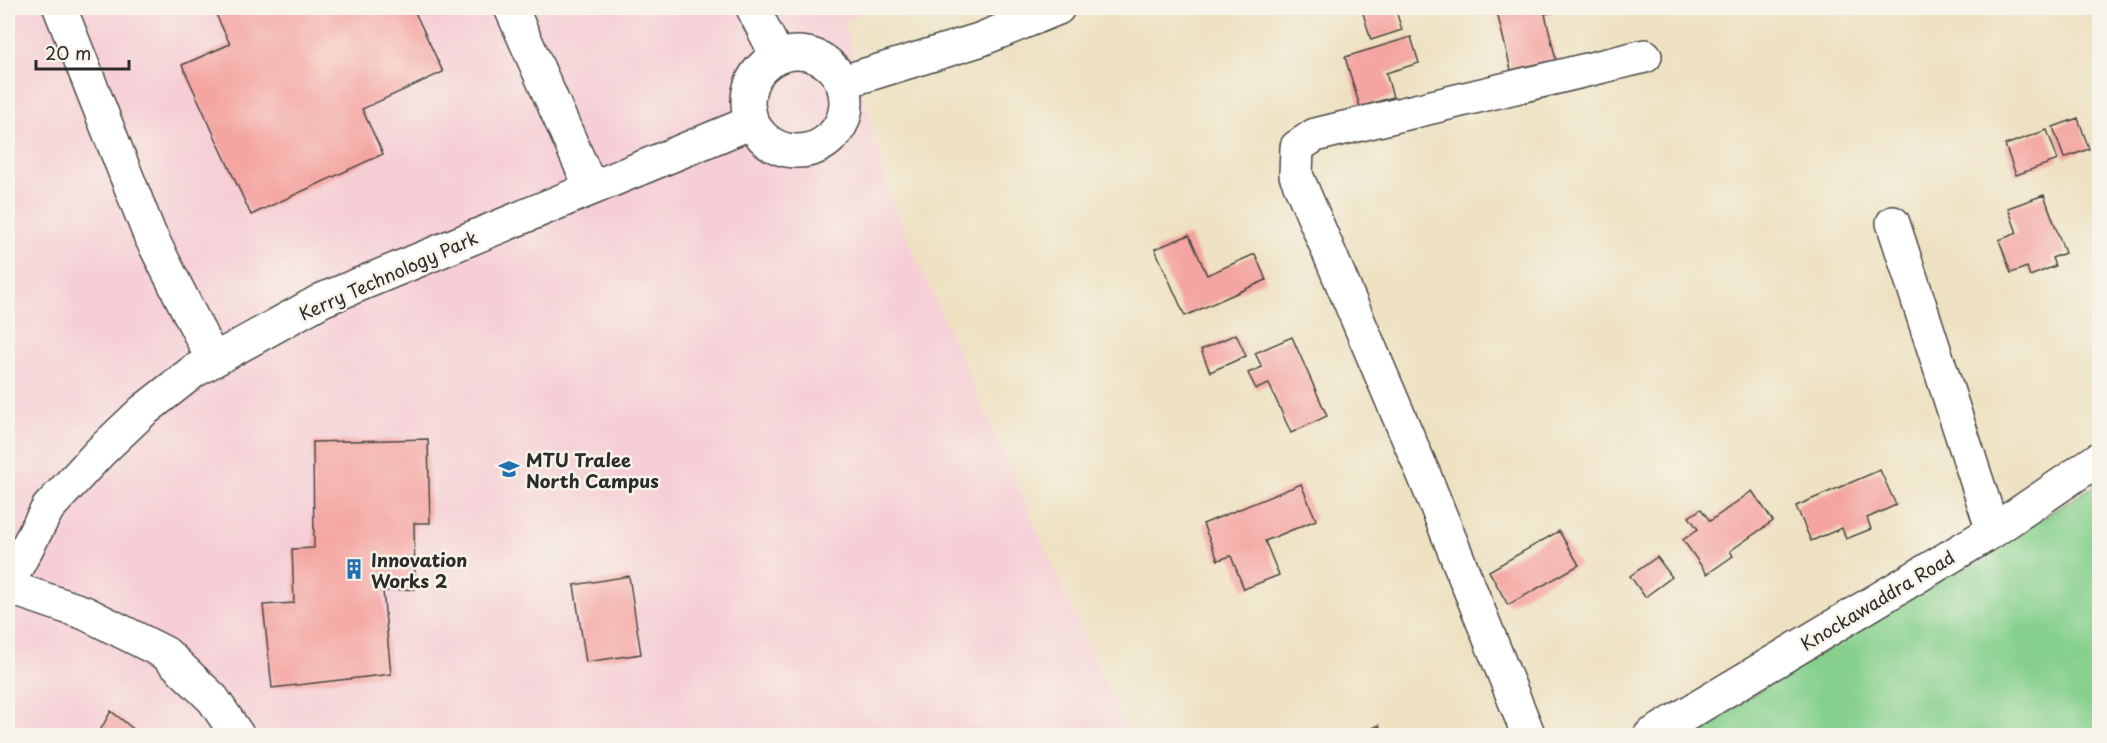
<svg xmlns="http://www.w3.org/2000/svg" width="2107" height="743" viewBox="0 0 2107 743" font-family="'Playpen Sans',sans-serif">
	<rect width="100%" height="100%" fill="#f7f3e8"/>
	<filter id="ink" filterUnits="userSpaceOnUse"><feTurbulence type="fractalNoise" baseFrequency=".0167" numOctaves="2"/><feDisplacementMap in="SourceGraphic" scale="12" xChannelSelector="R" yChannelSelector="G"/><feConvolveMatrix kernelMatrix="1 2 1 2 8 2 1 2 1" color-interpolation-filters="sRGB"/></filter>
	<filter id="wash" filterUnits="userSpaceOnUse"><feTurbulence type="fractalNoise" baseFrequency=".008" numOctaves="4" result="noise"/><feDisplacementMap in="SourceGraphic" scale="24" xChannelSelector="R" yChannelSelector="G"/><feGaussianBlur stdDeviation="1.35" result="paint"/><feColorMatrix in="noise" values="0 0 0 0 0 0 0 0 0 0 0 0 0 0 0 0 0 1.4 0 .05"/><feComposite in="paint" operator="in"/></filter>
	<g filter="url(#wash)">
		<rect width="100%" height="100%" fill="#eee1c1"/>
		<path fill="#f6cfd6" d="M8 8H871L844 22 892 202 1128 735H8Z"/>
		<path fill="#85d08d" stroke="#587e5c" stroke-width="1.5" d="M2099 483V735H1687Z"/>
		<g id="blocks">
			<path fill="#f4a4a1" d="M213 8H413L443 72 362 109 383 154 251 215 182 65 230 44Z
				M1380 8H1395L1402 30 1371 40 1363 13Z
				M1496 8H1570L1545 14 1556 60 1511 70Z
				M1411 37 1419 63 1386 73 1393 97 1360 107 1345 57Z
				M2078 118 2089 149 2064 158 2053 127Z
				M2047 130 2058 160 2016 175 2005 145Z
				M2044 195 2065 253 2052 258 2055 266 2030 276 2027 267 2011 273 1999 240 2017 233 2008 208Z
				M1189 235 1207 275 1255 254 1266 280 1185 316 1155 249Z
				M1236 334 1246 356 1210 372 1201 350Z
				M1292 337 1327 416 1291 433 1269 384 1256 389 1248 373 1262 367 1255 353Z
				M428 439 430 523H414L415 589 383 591 391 674 272 688 263 605 294 603 292 549 314 548 313 442Z
				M1880 470 1896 505 1867 518 1871 529 1846 539 1842 528 1811 541 1796 506Z
				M1301 484 1316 520 1265 541 1279 575 1244 589 1231 556 1218 560 1203 524Z
				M1752 491 1773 521 1730 551 1733 556 1707 574 1683 540 1698 529 1689 517 1701 509 1710 521Z
				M1559 531 1579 565 1508 605 1489 571Z
				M1657 557 1672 577 1645 597 1630 576Z
				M629 576 641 654 586 662 574 585Z
				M111 711 142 736H97Z
				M1379 725 1384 736H1357Z
				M78 729 89 736H75Z"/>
		</g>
	</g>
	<g filter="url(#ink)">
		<use href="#blocks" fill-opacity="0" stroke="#484642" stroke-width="1.5"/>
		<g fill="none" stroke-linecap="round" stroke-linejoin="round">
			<g stroke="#484642" stroke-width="36">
				<path id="minor" d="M60 8 149 233 213 360
					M511 8 591 188
					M753 8 777 56
					M748 102a49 49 0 1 1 98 0a49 49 0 1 1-98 0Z
					M843 82 979 40 1058 8
					M1893 223 1993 531
					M8 583 48 508 100 452 143 411 194 371 322 300 752 122
					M8 587 85 613 165 653 213 699 238 736
					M1529 736 1424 475 1296 175 1297 147 1315 135 1645 56
					M1650 736 1993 531 2100 458"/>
			</g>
			<use href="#minor" stroke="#fff" stroke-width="33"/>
		</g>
	</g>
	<defs>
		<g id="university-bare" transform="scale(1.62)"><path d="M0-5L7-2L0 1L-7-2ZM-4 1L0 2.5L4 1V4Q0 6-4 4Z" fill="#1f6fb2" stroke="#f7f3e8" stroke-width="2.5" paint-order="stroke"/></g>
		<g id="building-bare" transform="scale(1.62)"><path d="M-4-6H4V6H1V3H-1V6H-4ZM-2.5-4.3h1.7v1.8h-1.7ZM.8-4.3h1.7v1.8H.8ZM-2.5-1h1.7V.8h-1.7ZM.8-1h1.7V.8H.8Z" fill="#1f6fb2" stroke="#f7f3e8" stroke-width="2.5" paint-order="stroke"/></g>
	</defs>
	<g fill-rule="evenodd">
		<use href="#university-bare" x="509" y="469"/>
		<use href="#building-bare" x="354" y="569"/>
	</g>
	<g text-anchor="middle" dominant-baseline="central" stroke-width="5" stroke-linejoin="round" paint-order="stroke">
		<g font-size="18" fill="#2b2b2b" stroke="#f7f3e8">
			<text transform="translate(388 275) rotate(-24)">Kerry Technology Park</text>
			<text transform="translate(1877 600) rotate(-31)">Knockawaddra Road</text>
		</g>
		<g font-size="18" font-weight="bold" fill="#2b2b2b" stroke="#f7f3e8" text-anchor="start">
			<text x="526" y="459">MTU Tralee<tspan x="526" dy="21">North Campus</tspan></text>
			<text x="371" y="559">Innovation<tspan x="371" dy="21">Works 2</tspan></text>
		</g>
	</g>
	<rect width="2107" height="743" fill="none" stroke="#f7f3e8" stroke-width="30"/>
	<path d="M36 60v9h93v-9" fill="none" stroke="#2b2b2b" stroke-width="3"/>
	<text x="45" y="60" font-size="18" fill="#2b2b2b" stroke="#f7f3e8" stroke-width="4.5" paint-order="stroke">20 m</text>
</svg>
